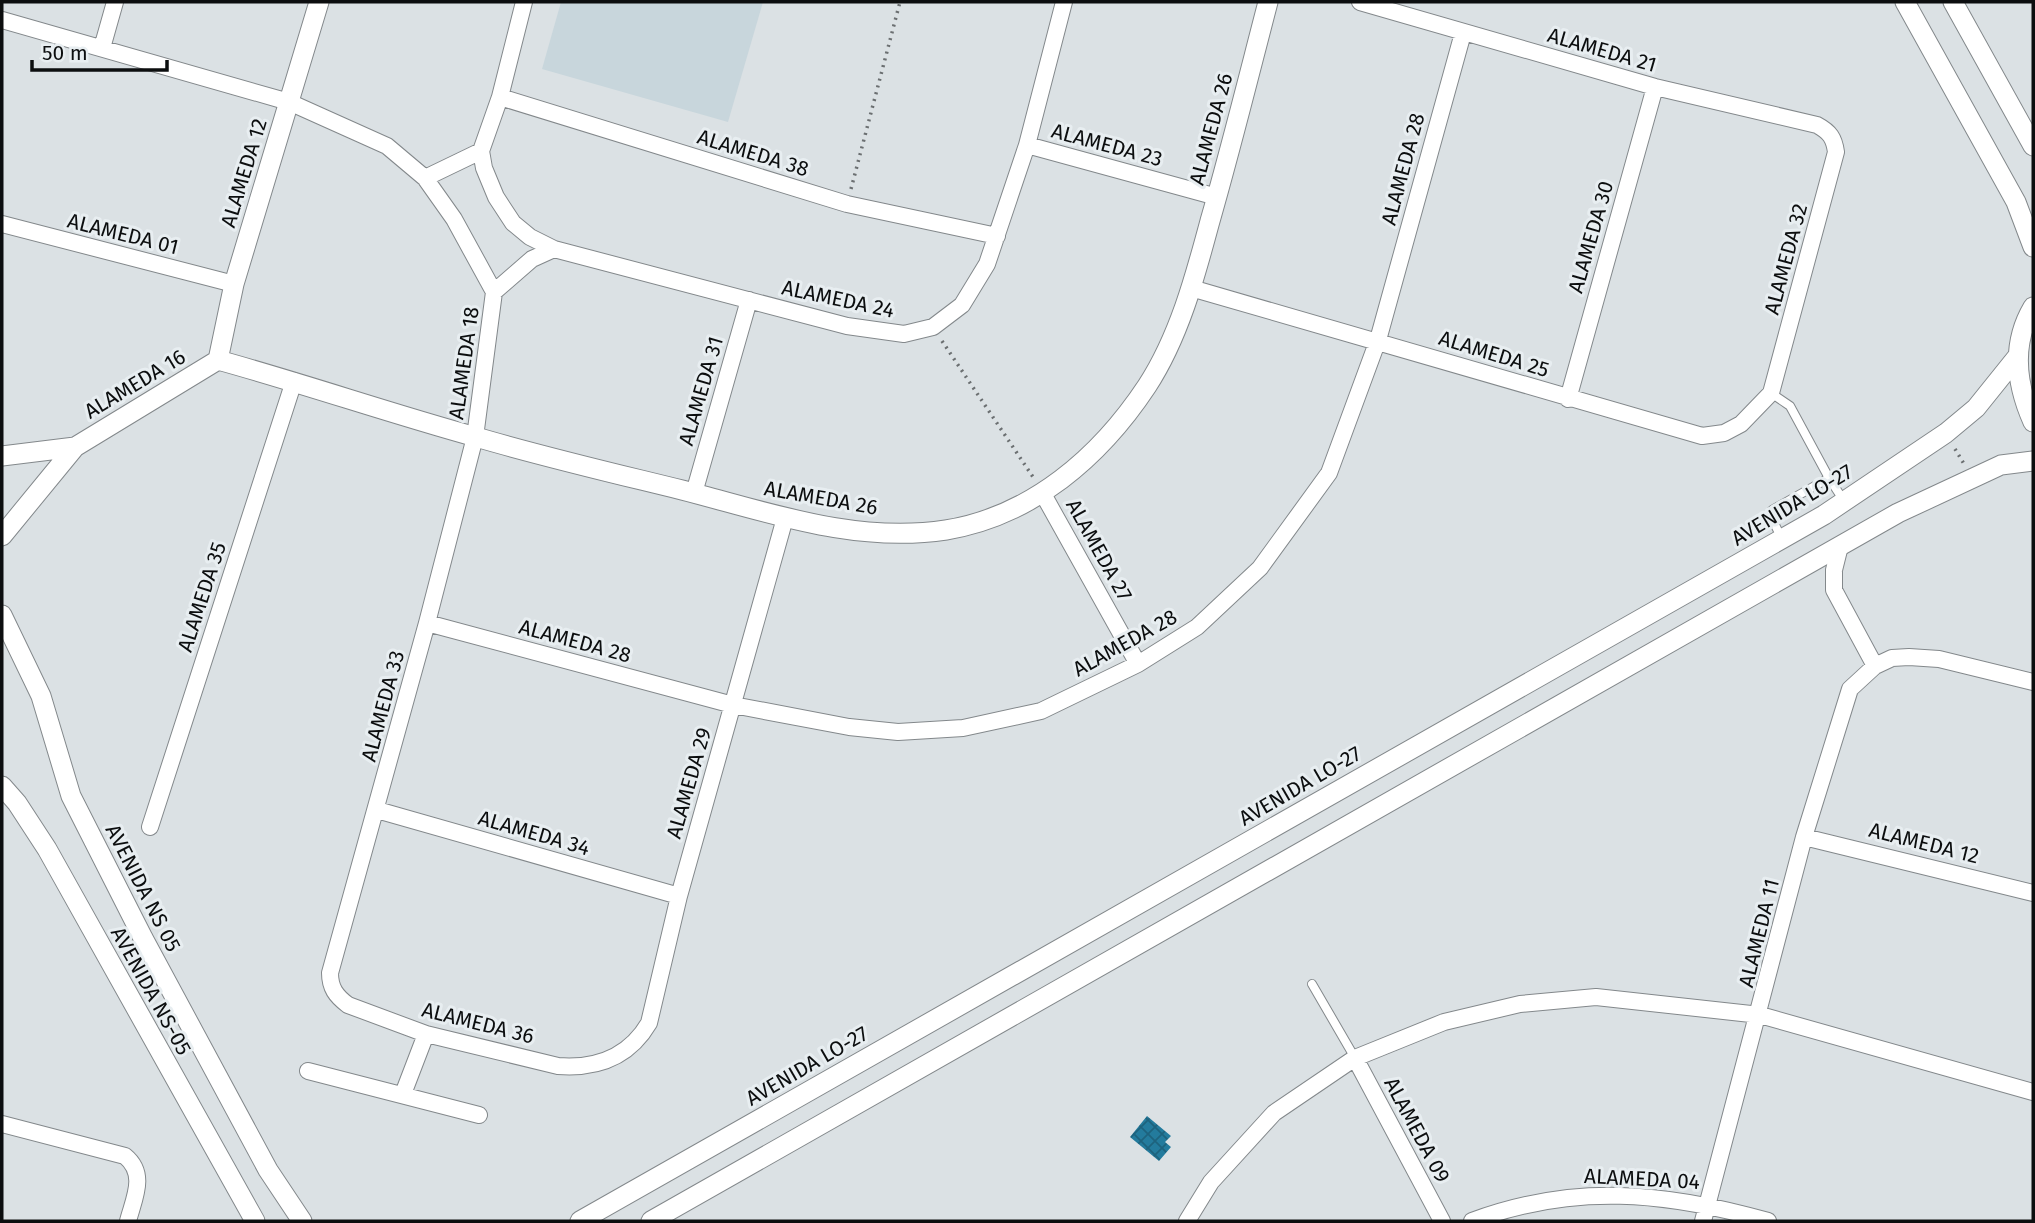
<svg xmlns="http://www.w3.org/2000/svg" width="2035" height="1223" viewBox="0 0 2035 1223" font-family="'Fira Sans',sans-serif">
	<defs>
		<pattern id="building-cross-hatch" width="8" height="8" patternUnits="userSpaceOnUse" patternTransform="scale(1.75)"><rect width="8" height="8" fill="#237b9d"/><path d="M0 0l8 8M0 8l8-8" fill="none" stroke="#1d637e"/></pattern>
	</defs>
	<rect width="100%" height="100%" fill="#dbe1e4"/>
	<path fill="#c8d6dc" d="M561 2H763L728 122 542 69Z"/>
	<path fill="url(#building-cross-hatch)" d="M1147 1116 1171 1136 1165 1142 1171 1147 1159 1161 1130 1137Z"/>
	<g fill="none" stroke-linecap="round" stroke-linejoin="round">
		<g stroke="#83888b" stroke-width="10">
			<path id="service" d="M1771 393 1790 406 1829 478
				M1782 539 1774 523 1772 510 1829 478 1844 501
				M1312 984 1355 1058"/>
		</g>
		<g stroke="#83888b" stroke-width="18">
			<path id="minor" d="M524 2 500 97 481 151 484 168 496 197 513 223 530 237 554 249 847 326 904 334 933 327 962 305 987 264 1027 145 1064 2
				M2 20 289 102 387 146 425 178 454 219 494 292 475 437 427 623 330 973C330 988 336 996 348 1005L426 1034 558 1066C597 1069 629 1057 649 1023L679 896 785 518
				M102 48 115 2
				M500 97 847 204 997 236
				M1027 145 1217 197
				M425 178 481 151
				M2 224 234 284
				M1191 288 1702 436 1724 433 1741 424 1771 393 1836 152C1834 138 1830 132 1817 125L1655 87 1360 2
				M494 292 532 259 554 249
				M1568 399 1655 87
				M694 493 749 300
				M1043 494 1138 664
				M1840 546 1834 570V590L1875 666
				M427 623 733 705 849 727 898 732 963 728 1041 711 1138 664 1197 627 1260 568 1329 473 1378 340 1463 33
				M377 810 679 896
				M150 827 294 381
				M1804 837 2033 893
				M1355 1058 1442 1221
				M308 1071 479 1115
				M403 1094 426 1034
				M2 1124 125 1156C147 1174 134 1198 128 1221
				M1187 1221 1211 1182 1274 1113 1355 1058 1444 1022 1520 1004 1596 997 1760 1015 2033 1092
				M1472 1221C1574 1183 1666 1192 1768 1221
				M1703 1221 1804 837 1850 689 1875 666 1892 658 1909 657 1939 659 2033 682"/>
		</g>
		<g stroke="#83888b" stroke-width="21">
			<path id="tertiary" d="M1905 2 2016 202 2033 247
				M1953 2 2033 146
				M2033 307C2011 344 2016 384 2033 422
				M218 360C305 384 389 413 476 437 544 457 613 473 682 490 768 512 855 544 946 530 1032 516 1100 457 1147 386 1179 337 1195 277 1210 221 1231 148 1249 75 1268 2
				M218 360 234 284 319 2
				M2 456 75 447
				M2 536 75 447 218 360
				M2 615 41 696 71 796 143 938 268 1170 302 1221
				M2 786 17 803 47 849 255 1221
				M580 1221 1824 515 1946 433 1976 408 2017 357
				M651 1221 1898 513 2001 465 2033 461"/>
		</g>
		<path stroke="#6b6f71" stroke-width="3.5" stroke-dasharray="2 5" stroke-linecap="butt" d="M851 189 900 2
			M942 341 1033 477
			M1955 449 1964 464"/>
		<use href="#service" stroke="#fff" stroke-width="8"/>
		<use href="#minor" stroke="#fff" stroke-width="16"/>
		<use href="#tertiary" stroke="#fff" stroke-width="19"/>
	</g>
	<g text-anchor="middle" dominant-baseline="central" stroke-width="6" stroke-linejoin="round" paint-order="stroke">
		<g font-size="21" fill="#0c0e0f" stroke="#e8eef1">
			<text transform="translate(1602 50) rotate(16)">ALAMEDA 21</text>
			<text transform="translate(1211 129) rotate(-75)">ALAMEDA 26</text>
			<text transform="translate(1107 145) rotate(15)">ALAMEDA 23</text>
			<text transform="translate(753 153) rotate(17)">ALAMEDA 38</text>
			<text transform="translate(1403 169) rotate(-75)">ALAMEDA 28</text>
			<text transform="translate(244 173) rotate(-73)">ALAMEDA 12</text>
			<text transform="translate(123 234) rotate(14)">ALAMEDA 01</text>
			<text transform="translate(1591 237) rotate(-74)">ALAMEDA 30</text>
			<text transform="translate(1786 259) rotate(-75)">ALAMEDA 32</text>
			<text transform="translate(838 299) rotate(12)">ALAMEDA 24</text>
			<text transform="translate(1494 354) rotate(17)">ALAMEDA 25</text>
			<text transform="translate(464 363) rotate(-82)">ALAMEDA 18</text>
			<text transform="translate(135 384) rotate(-31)">ALAMEDA 16</text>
			<text transform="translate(701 391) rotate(-74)">ALAMEDA 31</text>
			<text transform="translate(821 498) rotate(10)">ALAMEDA 26</text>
			<text transform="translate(1792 505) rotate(-31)">AVENIDA LO-27</text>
			<text transform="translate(1099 550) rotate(61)">ALAMEDA 27</text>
			<text transform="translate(202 597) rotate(-72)">ALAMEDA 35</text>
			<text transform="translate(575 641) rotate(15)">ALAMEDA 28</text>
			<text transform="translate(1125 643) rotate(-29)">ALAMEDA 28</text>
			<text transform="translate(383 706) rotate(-75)">ALAMEDA 33</text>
			<text transform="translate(689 783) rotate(-74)">ALAMEDA 29</text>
			<text transform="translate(1300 786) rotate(-30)">AVENIDA LO-27</text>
			<text transform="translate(534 833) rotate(16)">ALAMEDA 34</text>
			<text transform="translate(1924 843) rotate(14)">ALAMEDA 12</text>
			<text transform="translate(143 888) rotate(63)">AVENIDA NS 05</text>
			<text transform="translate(1759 933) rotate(-76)">ALAMEDA 11</text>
			<text transform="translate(151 991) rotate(61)">AVENIDA NS-05</text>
			<text transform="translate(478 1023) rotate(14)">ALAMEDA 36</text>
			<text transform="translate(807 1066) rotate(-30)">AVENIDA LO-27</text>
			<text transform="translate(1417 1130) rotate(62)">ALAMEDA 09</text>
			<text transform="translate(1642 1179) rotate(3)">ALAMEDA 04</text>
		</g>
	</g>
	<rect width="2035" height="1223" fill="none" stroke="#0c0e0f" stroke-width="7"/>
	<path d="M32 60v10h135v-10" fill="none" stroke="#0c0e0f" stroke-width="3.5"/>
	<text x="42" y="60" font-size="21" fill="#0c0e0f" stroke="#e8eef1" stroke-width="5" paint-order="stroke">50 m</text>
</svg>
